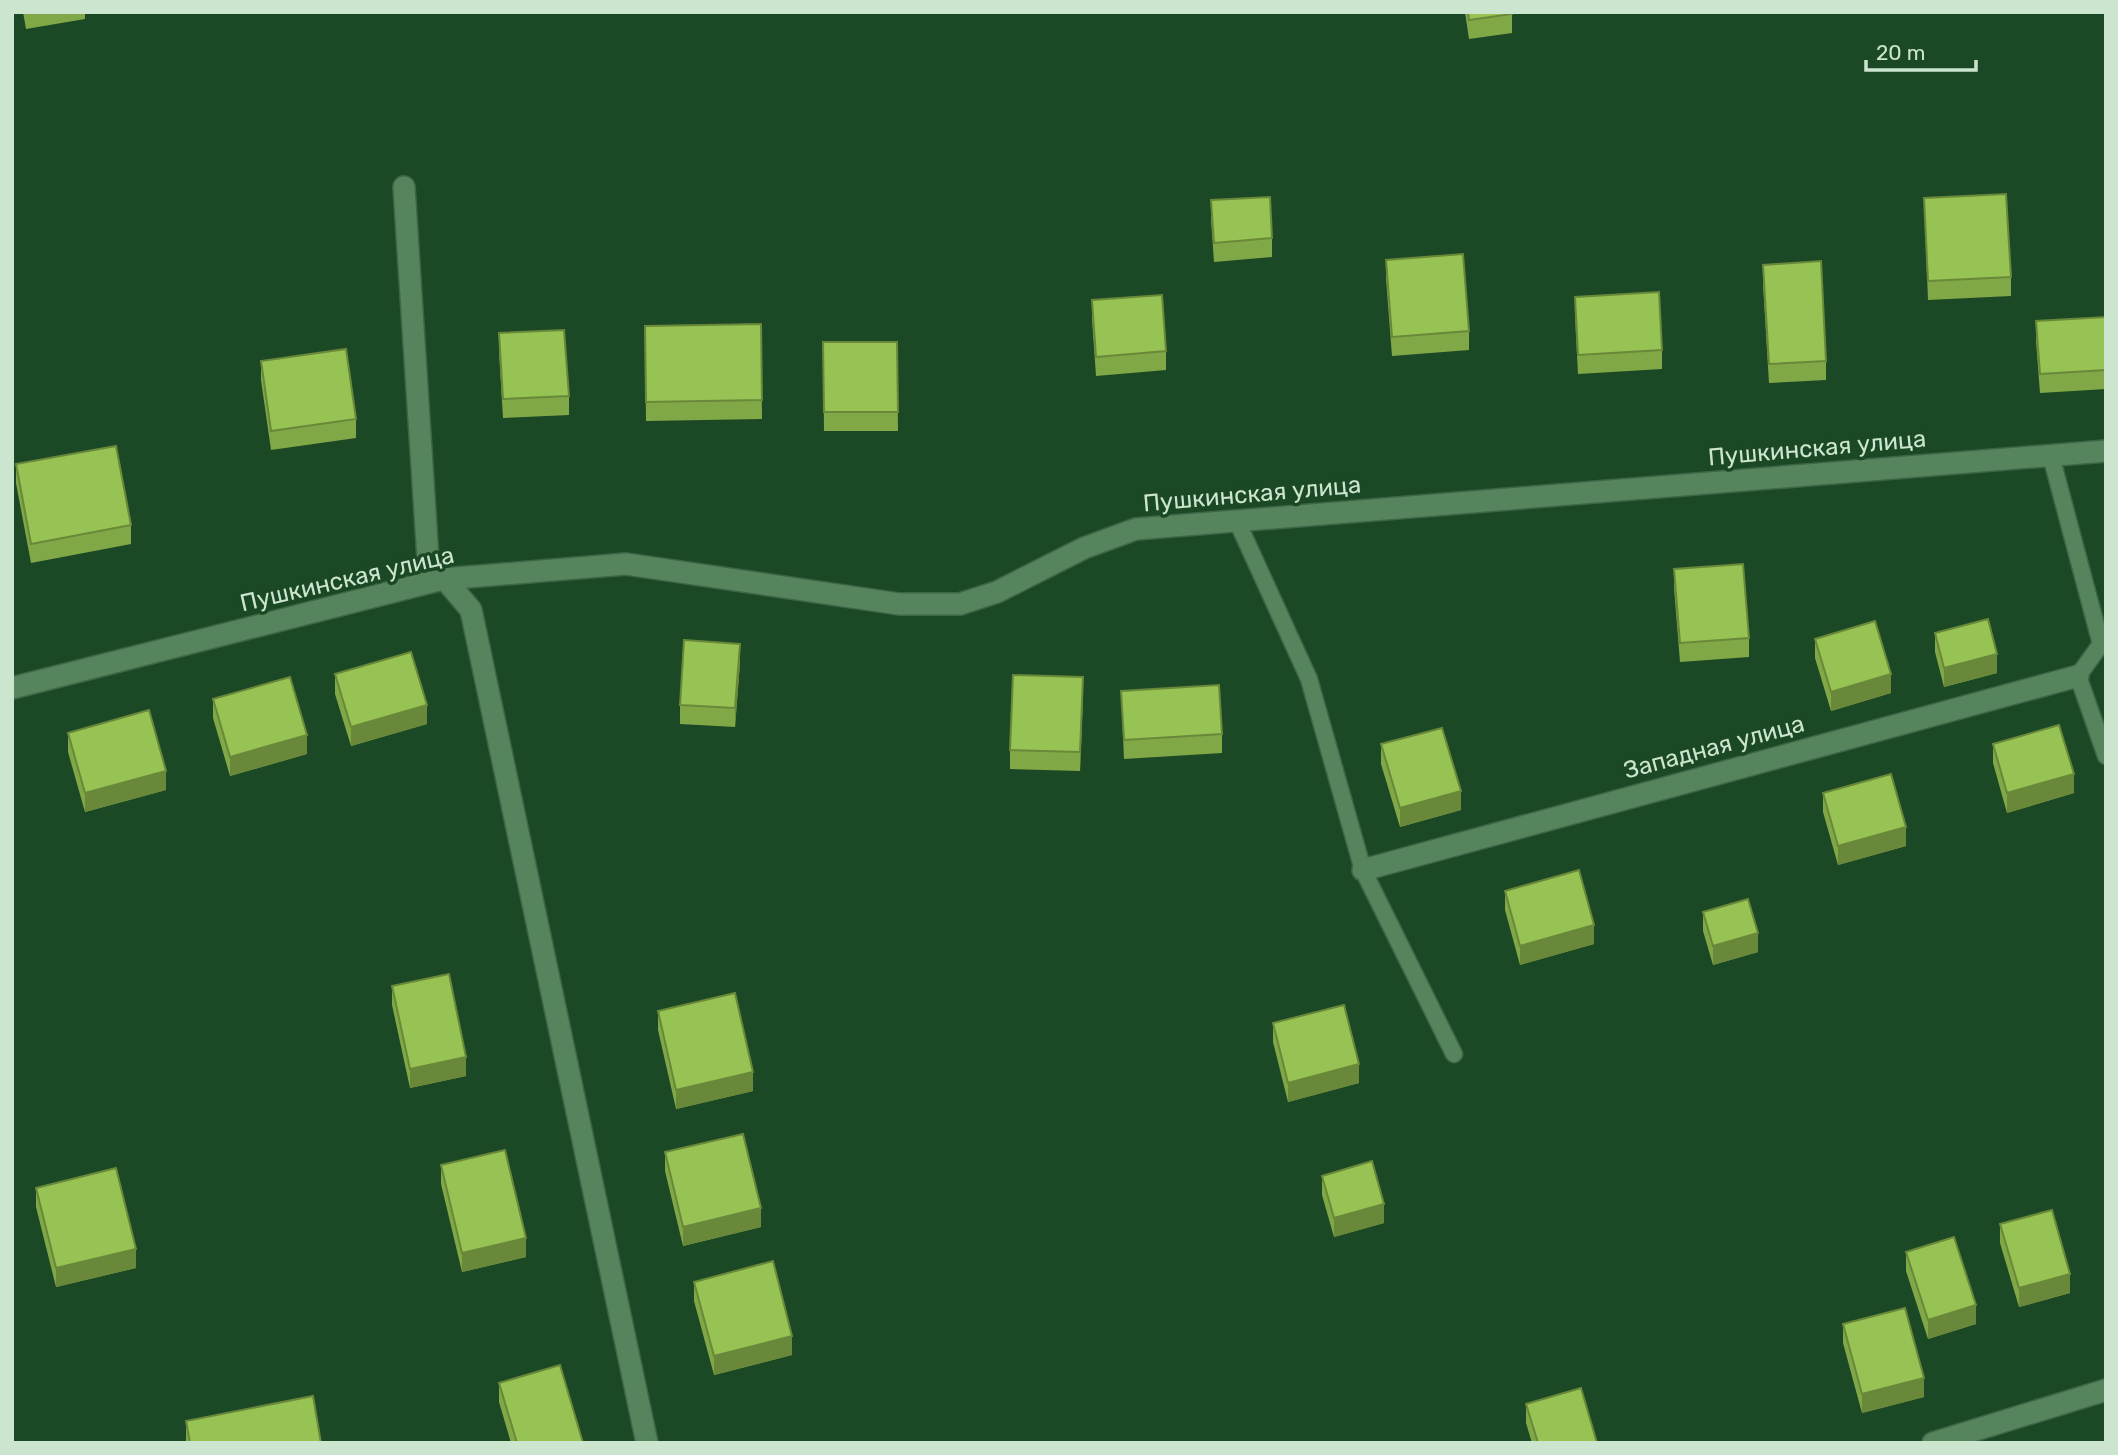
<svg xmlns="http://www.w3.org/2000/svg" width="2118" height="1455" viewBox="0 0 2118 1455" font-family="Rubik,sans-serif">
	<rect width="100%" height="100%" fill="#1c4925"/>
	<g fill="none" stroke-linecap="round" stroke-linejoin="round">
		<g stroke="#3d6646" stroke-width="19">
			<path id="lane" d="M2051 456 2101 644 2078 676 2106 756
				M1237 521 1309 679 1363 870 1454 1054"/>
		</g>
		<g stroke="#3d6646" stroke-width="24">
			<path id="street" d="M404 187 428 559 471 610 647 1443
				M12 688 443 579 626 564 899 604H960L997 592 1084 548 1136 529 2106 451
				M1363 870 2078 676
				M1933 1443 2106 1390"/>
		</g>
		<use href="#lane" stroke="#56845c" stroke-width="16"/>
		<use href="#street" stroke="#56845c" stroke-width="21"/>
	</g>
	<path fill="#81a847" d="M23 12H85V19L26 29Z
		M1465 12H1512V33L1469 39Z
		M1924 198 2011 277V296L1928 300Z
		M1211 200 1272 238V257L1214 262 1211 219Z
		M1386 260 1469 331V350L1392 356 1386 279Z
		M1763 265 1826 361V380L1769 383 1763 284Z
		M1575 297 1662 350V369L1578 374 1575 316Z
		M1092 300 1166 351V370L1096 376 1092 319Z
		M2106 317V389L2040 393 2036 341V321Z
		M761 324 762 419 646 421 645 326Z
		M499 333 569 396V415L503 418 499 352Z
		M823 342H897L898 431H824Z
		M261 361 356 419V438L271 450 261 380Z
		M16 464 131 525V544L31 563 16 483Z
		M1674 569 1749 638V657L1680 662 1674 588Z
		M1935 633 1997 673 1944 687 1935 652Z
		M1815 639 1891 693 1831 711 1815 658Z
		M740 663 735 727 680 724V705Z
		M335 674 427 724 351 746 335 694Z
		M1121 691 1222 734V753L1124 759Z
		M1083 696 1080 771 1010 769V750Z
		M213 699 307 754 230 776 213 718Z
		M68 733 166 790 85 812 68 752Z
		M1381 744 1461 810 1400 827 1381 764Z
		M1993 744 2074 793 2007 813 1993 763Z
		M1823 793 1906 846 1838 865 1823 812Z
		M1505 891 1594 944 1520 965 1505 910Z
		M1703 912 1758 952 1713 965 1703 931Z
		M392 986 466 1076 410 1088 392 1005Z
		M658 1011 753 1091 676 1109 658 1030Z
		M1273 1023 1359 1083 1288 1102 1273 1042Z
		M665 1152 761 1227 683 1246 665 1171Z
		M441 1165 526 1257 462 1272 441 1184Z
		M1322 1176 1384 1223 1334 1237 1322 1195Z
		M36 1188 136 1268 56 1287 36 1207Z
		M2000 1224 2070 1293 2019 1307 2000 1243Z
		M1906 1252 1976 1324 1928 1339 1906 1271Z
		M694 1282 792 1355 714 1375 694 1301Z
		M1843 1324 1924 1397 1862 1413 1843 1343Z
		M499 1383 583 1443H511L499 1402Z
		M1526 1404 1597 1443H1532L1526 1423Z
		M186 1421 321 1443H186Z"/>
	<path fill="#69883a" d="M740 644V663L735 727V708Z
		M1997 654V673L1944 687V668Z
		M1891 674V693L1831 711V692Z
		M1083 677V696L1080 771V752Z
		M427 705V724L351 746V727Z
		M307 735V754L230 776V757Z
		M166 771V790L85 812V793Z
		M2074 774V793L2007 813V793Z
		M1461 791V810L1400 827V808Z
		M1906 827V846L1838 865V846Z
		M1594 925V944L1520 965V946Z
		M1758 933V952L1713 965V946Z
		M466 1057V1076L410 1088V1069Z
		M1359 1064V1083L1288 1102V1083Z
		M753 1072V1091L676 1109V1090Z
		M1384 1204V1223L1334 1237V1218Z
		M761 1208V1227L683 1246V1227Z
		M526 1238V1257L462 1272V1253Z
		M136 1249V1268L56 1287V1268Z
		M2070 1274V1293L2019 1307V1288Z
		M1976 1305V1324L1928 1339V1320Z
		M792 1336V1355L714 1375V1356Z
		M1924 1378V1397L1862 1413V1394Z"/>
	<path fill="#96c353" stroke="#69883a" stroke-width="2" d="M1468 12H1512V14L1469 20Z
		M2006 194 2011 277 1928 281 1924 198Z
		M1270 197 1272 238 1214 243 1211 200Z
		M1463 254 1469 331 1392 337 1386 260Z
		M1821 261 1826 361 1769 364 1763 265Z
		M1659 292 1662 350 1578 355 1575 297Z
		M1162 295 1166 351 1096 357 1092 300Z
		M2106 317V370L2040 374 2036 321Z
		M761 324 762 400 646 402 645 326Z
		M564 330 569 396 503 399 499 333Z
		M823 342H897L898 412H824Z
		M346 349 356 419 271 431 261 361Z
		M116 446 131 525 31 544 16 464Z
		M1743 564 1749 638 1680 643 1674 569Z
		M1988 619 1997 654 1944 668 1935 633Z
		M1875 621 1891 674 1831 692 1815 639Z
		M684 640 740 644 735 708 680 705Z
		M411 652 427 705 351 727 335 674Z
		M1013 675 1083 677 1080 752 1010 750Z
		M290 677 307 735 230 757 213 699Z
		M1219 685 1222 734 1124 740 1121 691Z
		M149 710 166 771 85 793 68 733Z
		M2059 725 2074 774 2007 793 1993 744Z
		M1442 728 1461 791 1400 808 1381 744Z
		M1891 774 1906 827 1838 846 1823 793Z
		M1579 870 1594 925 1520 946 1505 891Z
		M1748 899 1758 933 1713 946 1703 912Z
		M449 974 466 1057 410 1069 392 986Z
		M735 993 753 1072 676 1090 658 1011Z
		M1344 1005 1359 1064 1288 1083 1273 1023Z
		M743 1134 761 1208 683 1227 665 1152Z
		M505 1150 526 1238 462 1253 441 1165Z
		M1372 1161 1384 1204 1334 1218 1322 1176Z
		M116 1168 136 1249 56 1268 36 1188Z
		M2052 1210 2070 1274 2019 1288 2000 1224Z
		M1954 1237 1976 1305 1928 1320 1906 1252Z
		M773 1261 792 1336 714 1356 694 1282Z
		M1905 1308 1924 1378 1862 1394 1843 1324Z
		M560 1365 583 1443H517L499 1383Z
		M1581 1388 1597 1443H1538L1526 1404Z
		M313 1396 321 1443H190L186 1421Z"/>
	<g text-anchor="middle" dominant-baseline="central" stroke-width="7" stroke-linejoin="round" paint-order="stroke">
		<g font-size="24" fill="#cce5cf" stroke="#1c4925">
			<text transform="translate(1817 448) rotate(-5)">Пушкинская улица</text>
			<text transform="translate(1252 494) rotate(-5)">Пушкинская улица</text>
			<text transform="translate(347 579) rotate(-13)">Пушкинская улица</text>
			<text transform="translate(1714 747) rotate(-15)">Западная улица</text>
		</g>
	</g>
	<rect width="2118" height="1455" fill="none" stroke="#cce5cf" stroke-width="28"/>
	<path d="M1866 60v10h110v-10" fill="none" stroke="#cce5cf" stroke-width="3.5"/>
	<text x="1876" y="60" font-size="21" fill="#cce5cf" stroke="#1c4925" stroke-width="5" paint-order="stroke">20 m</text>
</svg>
